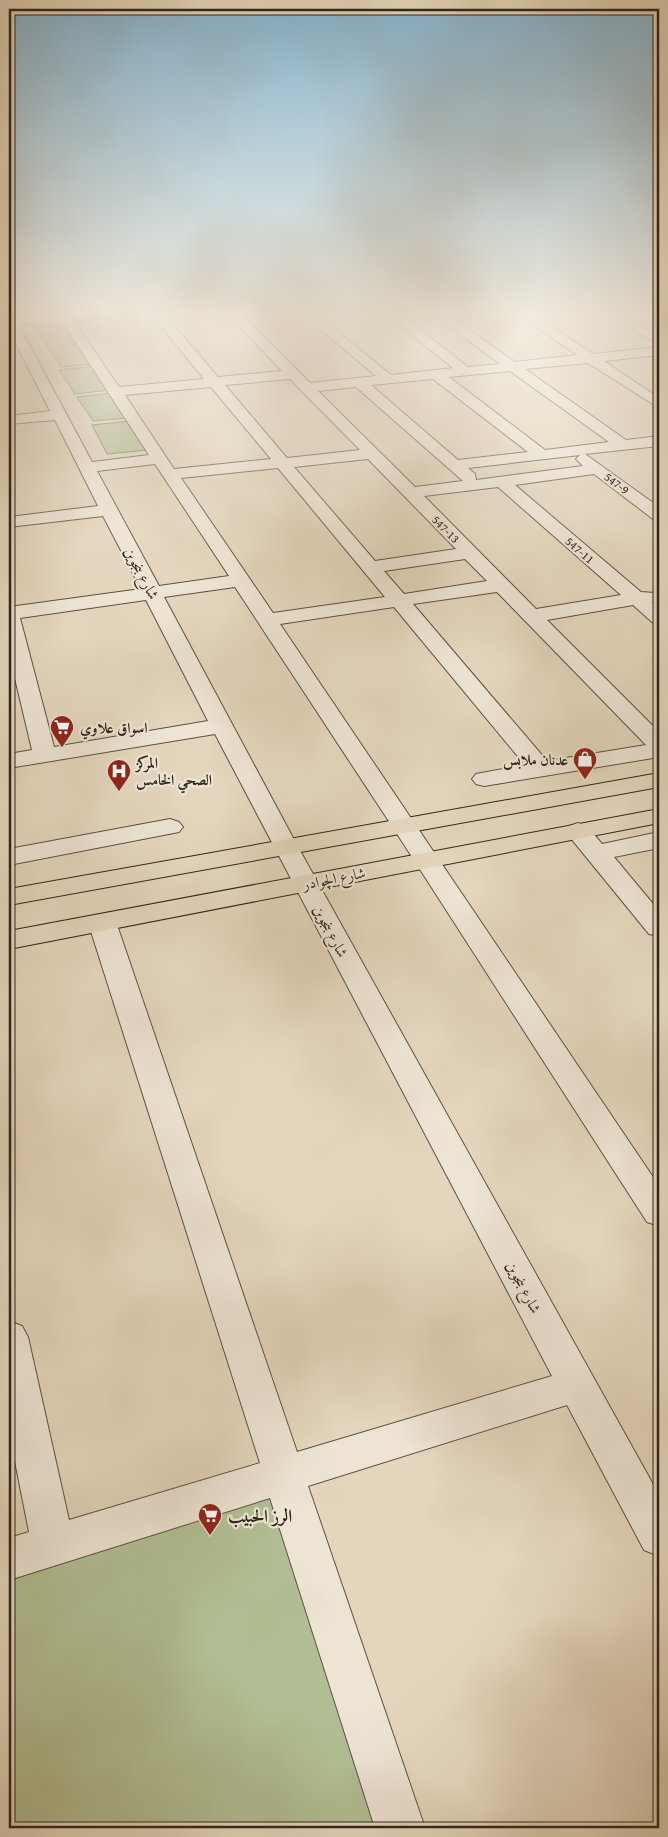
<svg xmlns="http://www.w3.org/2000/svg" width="668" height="1837" viewBox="0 0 668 1837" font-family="'Gentium Book Plus',Amiri,serif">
	<rect width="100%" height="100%" fill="#e4d6bd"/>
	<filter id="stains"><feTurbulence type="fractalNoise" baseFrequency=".004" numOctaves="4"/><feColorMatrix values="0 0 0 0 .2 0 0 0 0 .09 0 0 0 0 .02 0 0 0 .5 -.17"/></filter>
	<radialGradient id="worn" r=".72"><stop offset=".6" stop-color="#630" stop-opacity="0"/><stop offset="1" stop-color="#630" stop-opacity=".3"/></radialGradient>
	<path fill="#b1be93" stroke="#707258" d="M68 324 93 364 61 367 34 327Z
		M94 366 110 390 75 394 59 370Z
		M111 393 128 418 93 421 77 397Z
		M130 421 148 450 107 454 92 425Z
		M284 1474 400 1828H9V1558Z"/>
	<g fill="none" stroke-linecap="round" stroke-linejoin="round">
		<g stroke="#5c5144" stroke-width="2">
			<path id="minor" d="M61 314H69L119 387 204 379 151 314H164L218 377 282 371 228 314H241L310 383 376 376 302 314H316L391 375 453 368 386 314H400L468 367 500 364 433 314H447L515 362 577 355 518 314H533L593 354 659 347V355L604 361 659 398V408L588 363 525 369 626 440 659 436V446L585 454 659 507V520L653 519 594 474 515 485 641 592 655 593 658 597 652 602 659 608V624L652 622 633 605 547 620 659 732V757L484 786 476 784 472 779 476 774 525 765 394 607 280 624 659 1186V1226L647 1222 392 826 235 587 164 597 298 847 659 1495V1556L644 1550 567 1405 308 1486 425 1828H375L270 1498 9 1580V1538L29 1532 9 1431V1321L22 1326 28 1337 69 1520 260 1463 88 922 92 916 102 914 112 916 116 922 297 1452 552 1376 215 734 9 768V754L32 750 9 653V607L141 589 103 516 9 527V517L98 506 55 420 9 424V416L50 411 9 330V319H15L17 322 92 462 149 455 59 317ZM510 371 609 442 545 450 449 377ZM290 379 360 450 287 458 225 385ZM433 379 528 452 458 460 371 385ZM211 387 271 459 174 469 125 395ZM356 387 463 481 415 487 318 391ZM580 455 576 459 583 466 476 480 475 474 468 468ZM368 459 456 549 375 561 294 467ZM155 464 229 576 159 586 97 471ZM278 468 385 597 273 613 181 478ZM498 487 621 595 536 609 424 496ZM465 559 487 581 404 594 384 571ZM497 592 646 745 547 761 413 604ZM146 600 208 721 54 747 20 618Z
				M605 314H620L659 336V345Z
				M170 819 179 822 183 827 179 832 9 865V849Z
				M578 823 587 826 602 844 659 832V848L614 857 659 911V936L649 934 569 836 565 831 569 826Z"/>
		</g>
		<g stroke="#2e251c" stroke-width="2">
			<path id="major" d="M60 314H114L108 318 9 326V318Z
				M659 773V787L9 905V889Z
				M659 809V823L9 949V931Z"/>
		</g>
		<use href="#minor" fill="#ede4d4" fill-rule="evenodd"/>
		<use href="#major" fill="#e4d6bd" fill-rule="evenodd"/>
	</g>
	<linearGradient id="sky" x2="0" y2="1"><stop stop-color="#87b6d1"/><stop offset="0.55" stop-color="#f3ede1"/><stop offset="1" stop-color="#f3ede1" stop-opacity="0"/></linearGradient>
	<rect width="668" height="571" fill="url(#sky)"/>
	<defs>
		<g id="supermarket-pin" transform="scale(1.25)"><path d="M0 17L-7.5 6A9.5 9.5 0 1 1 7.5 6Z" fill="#8f2418" stroke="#ede4d4"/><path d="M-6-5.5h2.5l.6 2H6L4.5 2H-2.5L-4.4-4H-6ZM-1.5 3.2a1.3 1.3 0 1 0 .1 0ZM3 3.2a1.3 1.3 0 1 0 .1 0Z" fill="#fff"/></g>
		<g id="shop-pin" transform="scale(1.25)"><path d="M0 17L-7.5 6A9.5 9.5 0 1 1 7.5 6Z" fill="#8f2418" stroke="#ede4d4"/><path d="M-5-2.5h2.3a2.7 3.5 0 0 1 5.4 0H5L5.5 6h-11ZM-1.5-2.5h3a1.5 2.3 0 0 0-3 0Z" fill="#fff"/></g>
		<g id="hospital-pin" transform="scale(1.25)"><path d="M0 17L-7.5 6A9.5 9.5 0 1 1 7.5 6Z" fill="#8f2418" stroke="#ede4d4"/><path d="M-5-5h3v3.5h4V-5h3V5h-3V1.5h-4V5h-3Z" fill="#fff"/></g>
	</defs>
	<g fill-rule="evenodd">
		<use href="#supermarket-pin" x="62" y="727"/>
		<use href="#shop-pin" x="585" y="759"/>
		<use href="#hospital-pin" x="119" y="771"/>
		<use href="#supermarket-pin" x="210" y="1515"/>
	</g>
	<g text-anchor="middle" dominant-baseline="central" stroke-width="4.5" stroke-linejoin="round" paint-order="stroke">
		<g font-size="12" fill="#2e251c" stroke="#ede4d4">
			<text transform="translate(617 483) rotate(37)">547-9</text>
			<text transform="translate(446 529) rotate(45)">547-13</text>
			<text transform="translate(580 550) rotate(41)">547-11</text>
		</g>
		<g font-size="15" fill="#2e251c" stroke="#ede4d4">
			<text transform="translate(142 573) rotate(62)">شارع بنجوين</text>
			<text transform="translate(334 878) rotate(-11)">شارع الچوادر</text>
			<text transform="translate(331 931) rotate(62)">شارع بنجوين</text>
			<text transform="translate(524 1287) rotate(62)">شارع بنجوين</text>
		</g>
		<g font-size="15" font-weight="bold" fill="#2e251c" stroke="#ede4d4" text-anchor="start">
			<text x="80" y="727">اسواق علاوي</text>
			<text x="568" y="759" text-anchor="end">عدنان ملابس</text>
			<text x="136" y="762">المركز<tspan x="136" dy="17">الصحي الخامس</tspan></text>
		</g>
		<g font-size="18" font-weight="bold" fill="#2e251c" stroke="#ede4d4" text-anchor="start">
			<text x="228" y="1515">الرز الحبيب</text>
		</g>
	</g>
	<rect width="668" height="1837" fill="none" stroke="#e4d6bd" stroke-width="30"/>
	<rect x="10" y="10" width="648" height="1817" fill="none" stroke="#2e251c" stroke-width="2.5"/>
	<rect x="15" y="15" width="638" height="1807" fill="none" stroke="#2e251c"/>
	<rect width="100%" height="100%" filter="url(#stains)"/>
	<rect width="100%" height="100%" fill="url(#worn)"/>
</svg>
